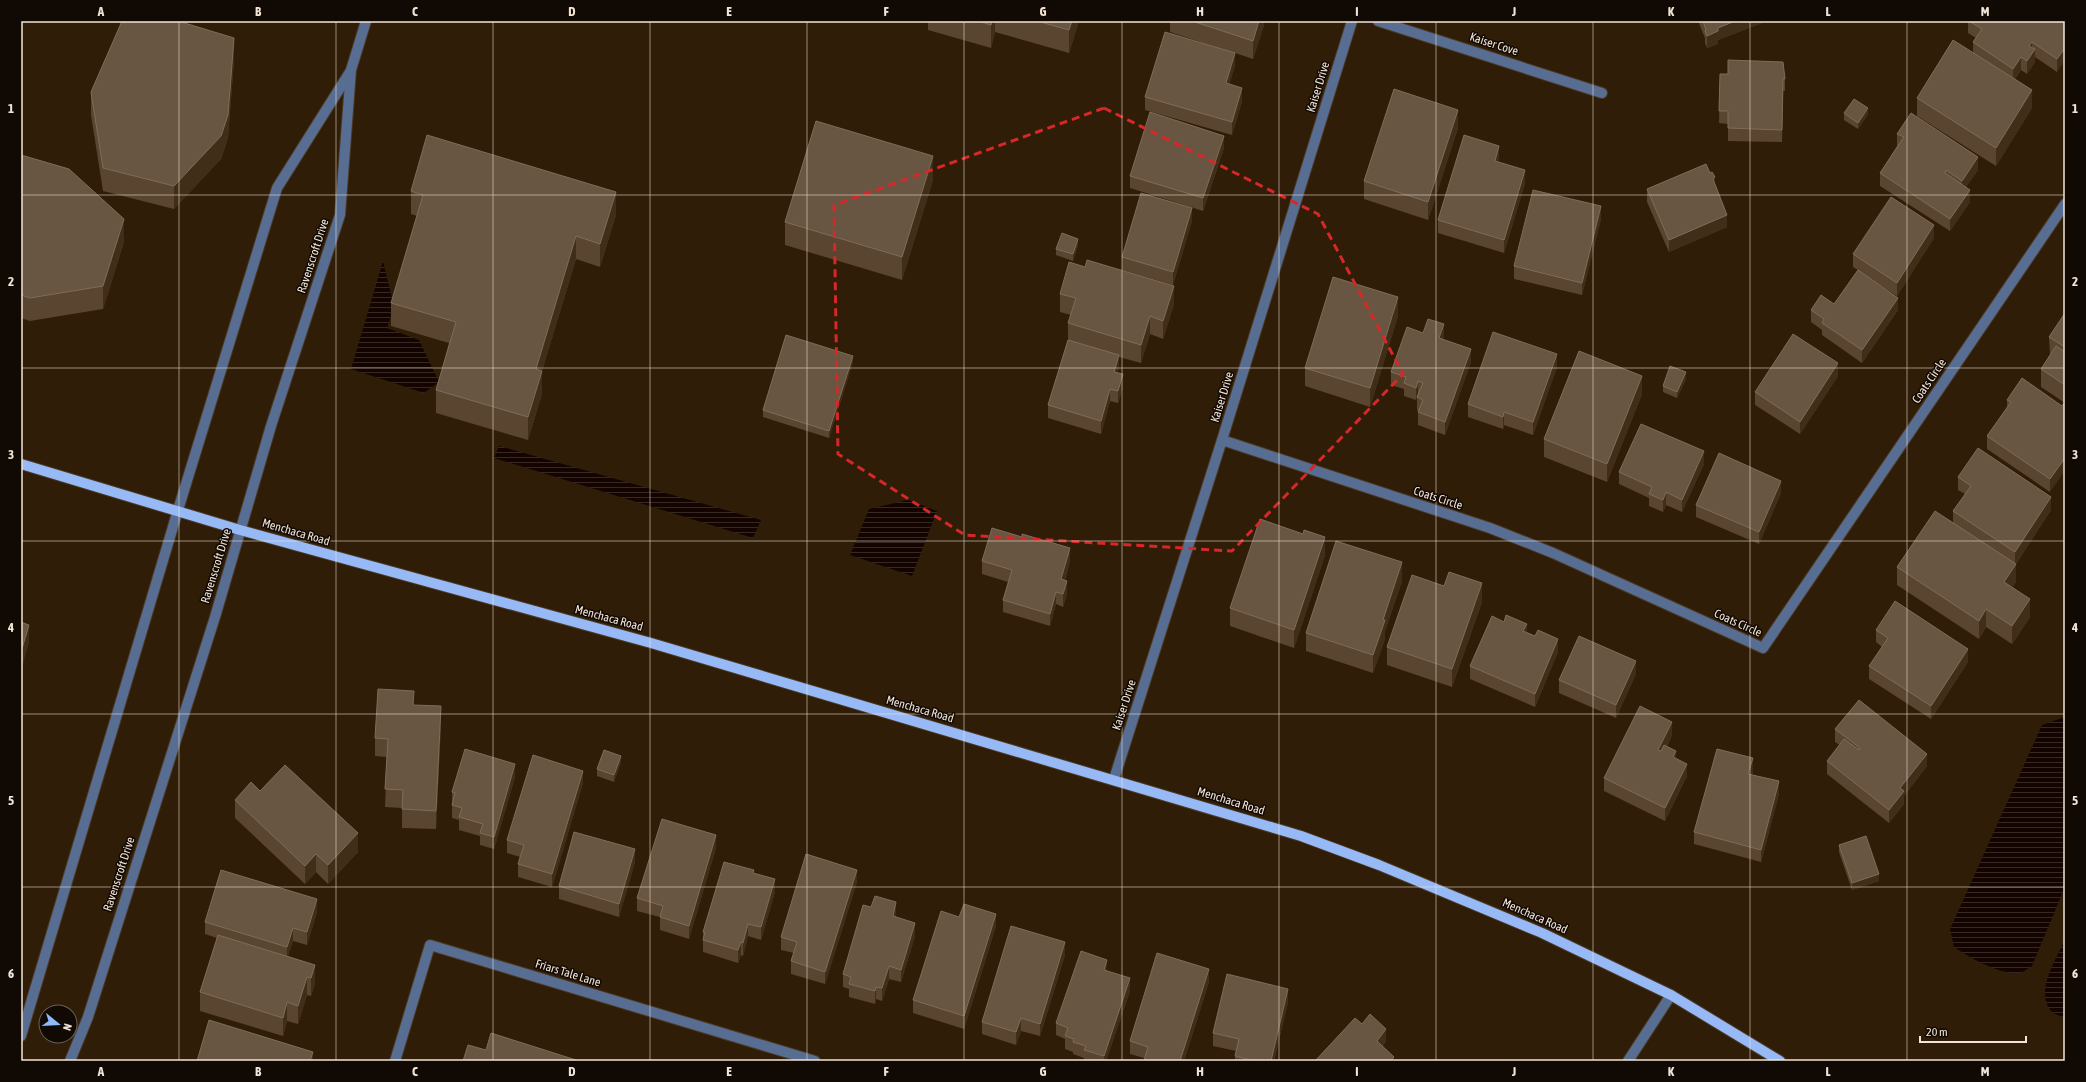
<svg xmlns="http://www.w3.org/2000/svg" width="2086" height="1082" viewBox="0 0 2086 1082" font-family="'Asap Condensed',sans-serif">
	<defs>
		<pattern id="water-rules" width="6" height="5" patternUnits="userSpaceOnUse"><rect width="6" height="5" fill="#130400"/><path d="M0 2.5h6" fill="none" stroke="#362824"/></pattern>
	</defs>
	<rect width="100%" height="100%" fill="#301d07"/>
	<path fill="url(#water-rules)" d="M383 261 394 306 387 328 419 340 439 382 424 393 351 369Z
		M499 446 761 520 753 538 494 458Z
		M908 500 937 511 912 576 850 555 869 509Z
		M2062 718H2065V887L2032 966C2028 968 2023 973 2018 973 2001 975 1968 957 1954 947L1950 929 2042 725Z
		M2065 940V1017C2062 1016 2056 1015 2053 1013 2033 993 2056 960 2065 940Z"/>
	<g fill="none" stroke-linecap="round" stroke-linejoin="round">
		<g stroke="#4b3924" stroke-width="12">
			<path id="minor" d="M1378 21 1602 93
				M1222 440 1490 528 1553 553 1763 648 2065 204
				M1114 779 1222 440 1352 21
				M21 1036 178 510 277 188 350 72
				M70 1061 88 1017 215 617 271 426 340 215 351 70 366 21
				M395 1061 430 945 815 1061
				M1628 1061 1671 995"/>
		</g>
		<g stroke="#4b3924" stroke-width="12">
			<path id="major" d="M21 464 240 530 651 643 1301 836 1379 865 1542 933 1671 995 1780 1061"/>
		</g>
		<use href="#minor" stroke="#586d92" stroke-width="10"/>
		<use href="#major" stroke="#97baf7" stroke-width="10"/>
	</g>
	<path fill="#594530" d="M928 21H1079L1069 53 995 32 991 48 928 30Z
		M1170 21H1264V25L1253 59 1235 53V66L1229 84 1242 101 1232 135 1145 110V97L1224 50 1170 32Z
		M1698 21H1767L1718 40V44L1707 48 1705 43V38Z
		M1968 21H2063L2057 72 2035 57V62L2027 74 2021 70 2015 79 2032 108 1996 166 1917 116V98L1973 53V42L1976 38 1968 33Z
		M234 61 228 138 221 159 174 209 103 191 91 115V92Z
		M1720 74 1785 79V91H1783L1782 142 1728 141V124L1719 123Z
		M1844 113 1868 114 1858 129 1844 120Z
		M1458 128 1428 220 1364 199V181Z
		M1897 134 1978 170 1966 187 1970 202 1950 231 1880 186V173L1897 146Z
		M1224 148 1203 211 1130 188V176Z
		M21 155 124 242 103 309 30 321 21 318Z
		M1499 158 1498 162 1525 183 1504 253 1438 233V220Z
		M1710 173 1715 186 1727 227 1669 252 1647 202V189Z
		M933 180 902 280 785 245V222Z
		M411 191 616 215 600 267 576 259 542 371V394L528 440 436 413V390L449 343 391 326V303L417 216 411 214Z
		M1601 219 1582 295 1514 279V266Z
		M1192 221 1173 285 1122 270V257Z
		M1934 238 1897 296 1861 273 1898 310 1862 363 1822 335V330L1811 322V310L1834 304 1858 270 1853 267V254Z
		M1078 245 1073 261 1056 255V249Z
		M1060 294 1174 304 1163 339 1150 334 1141 363 1119 357V368L1117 373 1123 387 1118 403 1110 401 1101 434 1048 418V405L1068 340V323L1071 315 1060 312Z
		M2065 313V403L2041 387V369L2050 355 2049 337Z
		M1398 316 1370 407 1305 386V368Z
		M1423 333 1444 337 1443 339 1471 362 1445 435 1418 425V412L1419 411 1417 410V397L1418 394 1416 400 1404 396V389L1391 385V372Z
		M853 362 829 438 763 417V410Z
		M1557 367 1533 435 1504 425 1503 429 1468 417V404Z
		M1838 376 1800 434 1755 405V392Z
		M1686 379 1677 398 1663 392V386Z
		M1642 394 1607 482 1544 457V439Z
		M2007 400 2062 406 2050 492 1987 449V436L2007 408Z
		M1704 464 1682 512 1666 505 1663 512 1649 506V498L1619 484V472Z
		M1958 477 2051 510 2016 564V582L2012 587 2030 617 2012 644 1986 627 1979 639 1897 585V567L1953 523V511L1965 494 1958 490Z
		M1781 493 1759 544 1696 517V505Z
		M1303 534 1325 555 1294 648 1230 626V608Z
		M982 561H1070L1065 580 1067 594 1063 607 1056 604 1050 626 1003 612V600L1008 582 982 574Z
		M1402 581 1385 631V639L1373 673 1306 651V633Z
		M1482 602 1452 687 1387 665V647Z
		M1876 630 1968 662 1931 719 1869 679V666L1882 647 1876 642Z
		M1527 633 1535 636 1558 652 1535 707 1470 679V666Z
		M1636 674 1616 718 1559 693V680Z
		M414 705 441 724 436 829 402 828V808L385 807 387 757 375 756V738Z
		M1835 729 1927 766 1904 796V804L1889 823 1827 774V761L1840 745 1835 742Z
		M1672 735 1667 746 1676 758 1687 776 1665 821 1604 791V778Z
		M621 762 614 782 597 776V769Z
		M1753 771 1752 775 1779 794 1761 862 1694 844V832Z
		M515 777 494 849 480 845V836L459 830V820L452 818V792Z
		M583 783 552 887 518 877V864L520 857 507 853V840Z
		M260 791 358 852 328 884 316 872 305 884 235 818V800Z
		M1839 845 1879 881 1852 890 1839 852Z
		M716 848 689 939 660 930V917L637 911V898Z
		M635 862 619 917 559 899V886Z
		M754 873 775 892 761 940 748 936 743 956 741 955 738 963 703 952V932Z
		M857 882 825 984 791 974V961L794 953 781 950V937Z
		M317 912 307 945 293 941 288 956 315 965V983L311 996 307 995 298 1024 287 1021 283 1036 200 1011V992L217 938 205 934V922Z
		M896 915V917L915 936 901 982 889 979 882 1001 876 999 875 1004 849 997V989L843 987V974Z
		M959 917 996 926 964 1029 913 1013V1000Z
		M1065 955 1040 1036 1021 1031 1016 1045 982 1034V1022Z
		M1107 971 1130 991 1106 1061H1084V1058L1073 1054V1052L1065 1049V1039L1056 1035V1023Z
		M1209 982 1184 1061H1144V1058L1130 1054V1041Z
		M1288 1002 1274 1061H1235V1056L1236 1051 1213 1046V1033Z"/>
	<path fill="#412e18" d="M992 21H995V32L991 48V25Z
		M1072 21H1079L1069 53V30Z
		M1259 21H1264V25L1253 59V41Z
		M1735 21H1767L1718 40V44L1707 48V36L1718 28Z
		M234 38V61L228 138 221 159 174 209V186Z
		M2032 42V54L2035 49V62L2027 74V61L2029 46Z
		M2065 48V60L2057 72V59Z
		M1235 53V66L1226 96V83Z
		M2021 57V70L2013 81V69Z
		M1242 88V101L1232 135V122Z
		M2032 90V108L1996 166V148Z
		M1868 108V114L1858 129V123Z
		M1458 110V128L1428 220V202Z
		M1224 136V148L1203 211V198Z
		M1499 146V158L1495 174V161Z
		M933 156V180L902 280V257Z
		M1978 157V170L1962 193V181Z
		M1525 170V183L1504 253V240Z
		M1715 177V190L1713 179Z
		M1970 190V202L1950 231V219Z
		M616 192V215L600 267V244Z
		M1601 206V219L1582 295V283Z
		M1192 208V221L1173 285V272Z
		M1727 215V227L1669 252V240Z
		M124 219V242L103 309V286Z
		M1934 225V238L1897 296V283Z
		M576 236V259L542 371V394L528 440V417L536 369Z
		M1078 239V245L1073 261V254Z
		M1174 286V304L1163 339V321Z
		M1398 297V316L1370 407V388Z
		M1898 298V310L1862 363V350Z
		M1150 316V334L1141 363V345Z
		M1444 324V337L1439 350V338Z
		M1471 349V362L1445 435V422Z
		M1557 354V367L1533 435V422Z
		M1119 355V368L1114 385V372Z
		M853 356V362L829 438V431Z
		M1838 363V376L1800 434V422Z
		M1686 372V379L1677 398V392Z
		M1123 374V387L1118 403V391Z
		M1642 376V394L1607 482V464Z
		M1418 381V394L1416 400V388Z
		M1110 389V401L1101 434V421Z
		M1504 412V425L1503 429V417Z
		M1704 451V464L1682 512V500Z
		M2065 458V471L2050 492V479Z
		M1781 481V493L1759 544V532Z
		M1666 492V505L1663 512V500Z
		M2051 497V510L2015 565V552Z
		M1325 537V555L1294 648V630Z
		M1070 548V561L1061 592V579Z
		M1402 562V581L1385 631V639L1373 673V655L1383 620Z
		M2016 564V582L2004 600V582Z
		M1067 581V594L1063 607V594Z
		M1482 583V602L1452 687V669Z
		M1056 592V604L1050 626V614Z
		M2030 599V617L2012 644V626Z
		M1986 609V627L1979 639V621Z
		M1527 624V636L1523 631Z
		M29 625V643L21 671V652Z
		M1558 639V652L1535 707V694Z
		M1968 649V662L1931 719V706Z
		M1636 661V674L1616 718V705Z
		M441 706V724L436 829V811Z
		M1672 722V735L1658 763V750Z
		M1676 751V763L1673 757Z
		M1927 754V766L1904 796V804L1889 823V810L1900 788Z
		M621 756V762L614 782V775Z
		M1753 758V771L1748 787V774Z
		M515 764V777L494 849V837Z
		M1687 764V776L1665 821V808Z
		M583 771V783L552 887V874Z
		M1779 781V794L1761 862V850Z
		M358 833V852L328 884V865Z
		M716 835V848L689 939V926Z
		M635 849V862L619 917V904Z
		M316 854V872L305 884V866Z
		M857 870V882L825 984V972Z
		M1879 874V881L1852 890V883Z
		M775 879V892L761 940V927Z
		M317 899V912L307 945V932Z
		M896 902V915L893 929V916Z
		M996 914V926L964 1029V1016Z
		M915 923V936L901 982V970Z
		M748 924V936L743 956V943Z
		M293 928V941L287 960V947Z
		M741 942V955L738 963V950Z
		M1065 942V955L1040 1036V1024Z
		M1107 960V972L1104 970Z
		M315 965V983L311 996V978Z
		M889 966V979L882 1001V988Z
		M1209 969V982L1184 1061H1180Z
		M307 977V995L298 1024V1006Z
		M1130 978V991L1106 1061H1104V1056Z
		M876 987V999L875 1004V991Z
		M1288 989V1002L1274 1061H1271Z
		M287 1002V1021L283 1036V1018Z
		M1021 1018V1031L1016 1045V1032Z
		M1386 1029V1042L1377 1054V1041Z
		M313 1052V1061H310Z
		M1394 1057V1061H1390Z"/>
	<path fill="#695642" stroke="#7e6d59" d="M122 21H178L234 38 228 115 221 136 174 186 103 168 91 92Z
		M978 21H992L991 25Z
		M1037 21H1072L1069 30Z
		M1192 21H1259L1253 41Z
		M1703 21H1735L1718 28V31L1707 36 1705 31 1706 30Z
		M1969 21H2063L2065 22V48L2057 59 2032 42 2029 46 2035 49 2027 61 2021 57 2013 69 1973 42 1982 29Z
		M1165 32 1235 53 1226 83 1242 88 1232 122 1145 97Z
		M1953 40 2032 90 1996 148 1917 98Z
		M1728 60 1783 62 1785 79H1783L1782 130 1728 128V111H1719L1720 74H1728Z
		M1394 89 1458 110 1428 202 1364 181Z
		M1854 99 1868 108 1858 123 1844 113Z
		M1150 112 1224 136 1203 198 1130 176Z
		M1911 113 1978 157 1962 181 1946 170 1945 173 1970 190 1950 219 1880 173 1904 137 1897 134Z
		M816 121 933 156 902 257 785 222Z
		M427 135 616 192 600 244 576 236 536 369 542 371 528 417 436 390 456 322 391 303 423 195 411 191Z
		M1464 135 1499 146 1495 161 1525 170 1504 240 1438 220Z
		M21 155 69 169 124 219 103 286 30 298 21 295Z
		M1706 164 1710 173 1712 172 1715 177 1713 179 1727 215 1669 240 1647 189Z
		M1533 190 1601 206 1582 283 1514 266Z
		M1141 193 1192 208 1173 272 1122 257Z
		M1891 197 1934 225 1897 283 1853 254Z
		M1062 233 1078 239 1073 254 1056 249Z
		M1087 260 1174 286 1163 321 1150 316 1141 345 1068 323 1076 298 1060 294 1069 262 1085 267Z
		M1858 270 1898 298 1862 350 1822 323 1824 319 1811 310 1821 295 1834 304Z
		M1333 277 1398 297 1370 388 1305 368Z
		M2065 313V347L2049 337Z
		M1428 319 1444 324 1439 338 1471 349 1445 422 1418 412 1423 400 1417 397 1423 383 1418 381 1416 388 1404 383 1406 377 1391 372 1407 327 1423 333Z
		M1493 332 1557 354 1533 422 1504 412 1503 417 1468 404Z
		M1793 334 1838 363 1800 422 1755 392Z
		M786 335 853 356 829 431 763 410Z
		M1068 340 1119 355 1114 372 1123 374 1118 391 1110 389 1101 421 1048 405Z
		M2056 346 2065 352V385L2041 369Z
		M1579 351 1642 376 1607 464 1544 439Z
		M1670 366 1686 372 1677 392 1663 386Z
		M2022 378 2062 406 2064 403 2065 404V458L2050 479 1987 436 2011 402 2007 400Z
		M1641 424 1704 451 1682 500 1666 492 1663 500 1649 494 1652 487 1619 472Z
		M1978 448 2051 497 2015 552 1953 511 1971 486 1958 477Z
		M1719 453 1781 481 1759 532 1696 505Z
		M1935 511 2016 564 2004 582 2030 599 2012 626 1986 609 1979 621 1897 567Z
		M1260 519 1303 534 1304 530 1325 537 1294 630 1230 608Z
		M992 528 1022 537V534L1070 548 1061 579 1067 581 1063 594 1056 592 1050 614 1003 600 1012 570 982 561Z
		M1336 541 1402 562 1383 620H1385L1373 655 1306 633Z
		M1449 572 1482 583 1452 669 1387 647 1412 575 1444 586Z
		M1895 601 1968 649 1931 706 1869 666 1888 638 1876 630Z
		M1506 615 1527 624 1523 631 1535 636 1538 630 1558 639 1535 694 1470 666 1492 616 1504 622Z
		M21 622 29 625 21 652Z
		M1579 636 1636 661 1616 705 1559 680Z
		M378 689 414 691 413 705 441 706 436 811 402 809 403 790 385 789 388 739 375 738Z
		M1859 700 1927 754 1900 788 1904 791 1889 810 1827 761 1844 739 1859 750 1860 748 1835 729Z
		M1640 706 1672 722 1658 750 1661 751 1664 745 1676 751 1673 757 1687 764 1665 808 1604 778Z
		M465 749 515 764 494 837 480 833 483 824 459 817 462 808 452 805 455 793 452 792Z
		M1717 749 1753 758 1748 774 1779 781 1761 850 1694 832Z
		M604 750 621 756 614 775 597 769Z
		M533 755 583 771 552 874 518 864 524 845 507 840Z
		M285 765 358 833 328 865 316 854 305 866 235 800 251 782 260 791Z
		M662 819 716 835 689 926 660 917 663 906 637 898Z
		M574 832 635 849 619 904 559 886Z
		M1866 836 1879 874 1852 883 1839 845Z
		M806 854 857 870 825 972 791 961 797 942 781 937Z
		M724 862 754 870 753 873 775 879 761 927 748 924 743 943 741 942 738 950 703 940 705 932H703Z
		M221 870 317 899 307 932 293 928 287 947 205 922Z
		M875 896 896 902 893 916 915 923 901 970 889 966 882 988 876 987 875 991 849 984 851 977 843 974 863 905 871 907Z
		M964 904 996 914 964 1016 913 1000 941 911 959 917Z
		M1011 926 1065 942 1040 1024 1021 1018 1016 1032 982 1022Z
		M218 935 315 965 311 978 307 977 298 1006 287 1002 283 1018 200 992Z
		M1081 951 1107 960 1104 970 1130 978 1104 1056 1084 1050 1086 1046 1073 1042 1074 1039 1065 1036 1068 1028 1056 1023Z
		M1157 953 1209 969 1180 1061H1144L1148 1047 1130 1041Z
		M1227 974 1288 989 1271 1061H1255L1235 1056 1239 1039 1213 1033Z
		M1370 1014 1386 1029 1377 1041 1394 1057 1390 1061H1315L1355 1018 1362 1024Z
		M209 1020 313 1052 310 1061H197Z
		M491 1033 576 1060V1061H463L468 1045 486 1050Z"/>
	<path fill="none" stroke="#d62828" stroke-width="3" stroke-dasharray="8 5" stroke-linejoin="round" d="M1104 108 1318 214 1403 374 1232 551 965 535 838 454 834 205Z"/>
	<path fill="none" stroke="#f2e5d8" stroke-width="1" stroke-opacity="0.55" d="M179 21V1061M336 21V1061M493 21V1061M650 21V1061M807 21V1061M964 21V1061M1122 21V1061M1279 21V1061M1436 21V1061M1593 21V1061M1750 21V1061M1907 21V1061M21 195H2065M21 368H2065M21 541H2065M21 714H2065M21 887H2065"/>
	<g text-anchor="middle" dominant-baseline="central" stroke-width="3" stroke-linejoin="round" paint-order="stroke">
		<g font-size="12" fill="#f2e5d8" stroke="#110903">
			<text transform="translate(1494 44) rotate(18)">Kaiser Cove</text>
			<text transform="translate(1318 87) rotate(-73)">Kaiser Drive</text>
			<text transform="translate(313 256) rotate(-72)">Ravenscroft Drive</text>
			<text transform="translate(1929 381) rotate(-56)">Coats Circle</text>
			<text transform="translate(1222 397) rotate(-73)">Kaiser Drive</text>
			<text transform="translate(1438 498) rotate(18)">Coats Circle</text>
			<text transform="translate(296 532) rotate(16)">Menchaca Road</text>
			<text transform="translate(216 566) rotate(-73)">Ravenscroft Drive</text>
			<text transform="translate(609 618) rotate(15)">Menchaca Road</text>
			<text transform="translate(1738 623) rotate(24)">Coats Circle</text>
			<text transform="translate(1124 705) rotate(-72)">Kaiser Drive</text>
			<text transform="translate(920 709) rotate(16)">Menchaca Road</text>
			<text transform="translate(1231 801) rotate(17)">Menchaca Road</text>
			<text transform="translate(119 874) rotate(-72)">Ravenscroft Drive</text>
			<text transform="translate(1535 916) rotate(24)">Menchaca Road</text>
			<text transform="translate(568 973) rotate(17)">Friars Tale Lane</text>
		</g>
	</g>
	<rect width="2086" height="1082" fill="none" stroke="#110903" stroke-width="44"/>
	<g transform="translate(58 1024) rotate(108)"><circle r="19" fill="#110903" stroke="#6b6158"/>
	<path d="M0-3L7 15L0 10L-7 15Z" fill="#90b8fd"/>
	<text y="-6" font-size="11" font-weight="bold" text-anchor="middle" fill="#f2e5d8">N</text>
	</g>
	<path d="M1920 1036v6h106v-6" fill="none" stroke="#f2e5d8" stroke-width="2"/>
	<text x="1926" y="1036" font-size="12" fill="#f2e5d8" stroke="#110903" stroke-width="3" paint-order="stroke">20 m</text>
	<rect x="22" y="22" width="2042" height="1038" fill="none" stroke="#f2e5d8" stroke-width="1.5"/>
	<g font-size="13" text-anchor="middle" font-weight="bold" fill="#f2e5d8">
		<text x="101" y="16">A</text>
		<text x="258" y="16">B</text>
		<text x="415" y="16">C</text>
		<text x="572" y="16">D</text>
		<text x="729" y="16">E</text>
		<text x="886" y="16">F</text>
		<text x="1043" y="16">G</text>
		<text x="1200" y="16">H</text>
		<text x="1357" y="16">I</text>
		<text x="1514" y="16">J</text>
		<text x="1671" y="16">K</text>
		<text x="1828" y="16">L</text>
		<text x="1985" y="16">M</text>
		<text x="11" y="113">1</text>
		<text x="2075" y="113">1</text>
		<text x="11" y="286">2</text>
		<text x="2075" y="286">2</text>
		<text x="11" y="459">3</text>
		<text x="2075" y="459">3</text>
		<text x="11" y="632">4</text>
		<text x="2075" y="632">4</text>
		<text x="11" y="805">5</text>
		<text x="2075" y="805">5</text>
		<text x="11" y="978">6</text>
		<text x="2075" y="978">6</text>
		<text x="101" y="1076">A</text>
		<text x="258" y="1076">B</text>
		<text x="415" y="1076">C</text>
		<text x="572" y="1076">D</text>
		<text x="729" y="1076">E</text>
		<text x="886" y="1076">F</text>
		<text x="1043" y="1076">G</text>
		<text x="1200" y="1076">H</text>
		<text x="1357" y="1076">I</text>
		<text x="1514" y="1076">J</text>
		<text x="1671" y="1076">K</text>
		<text x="1828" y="1076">L</text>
		<text x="1985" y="1076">M</text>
	</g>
</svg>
